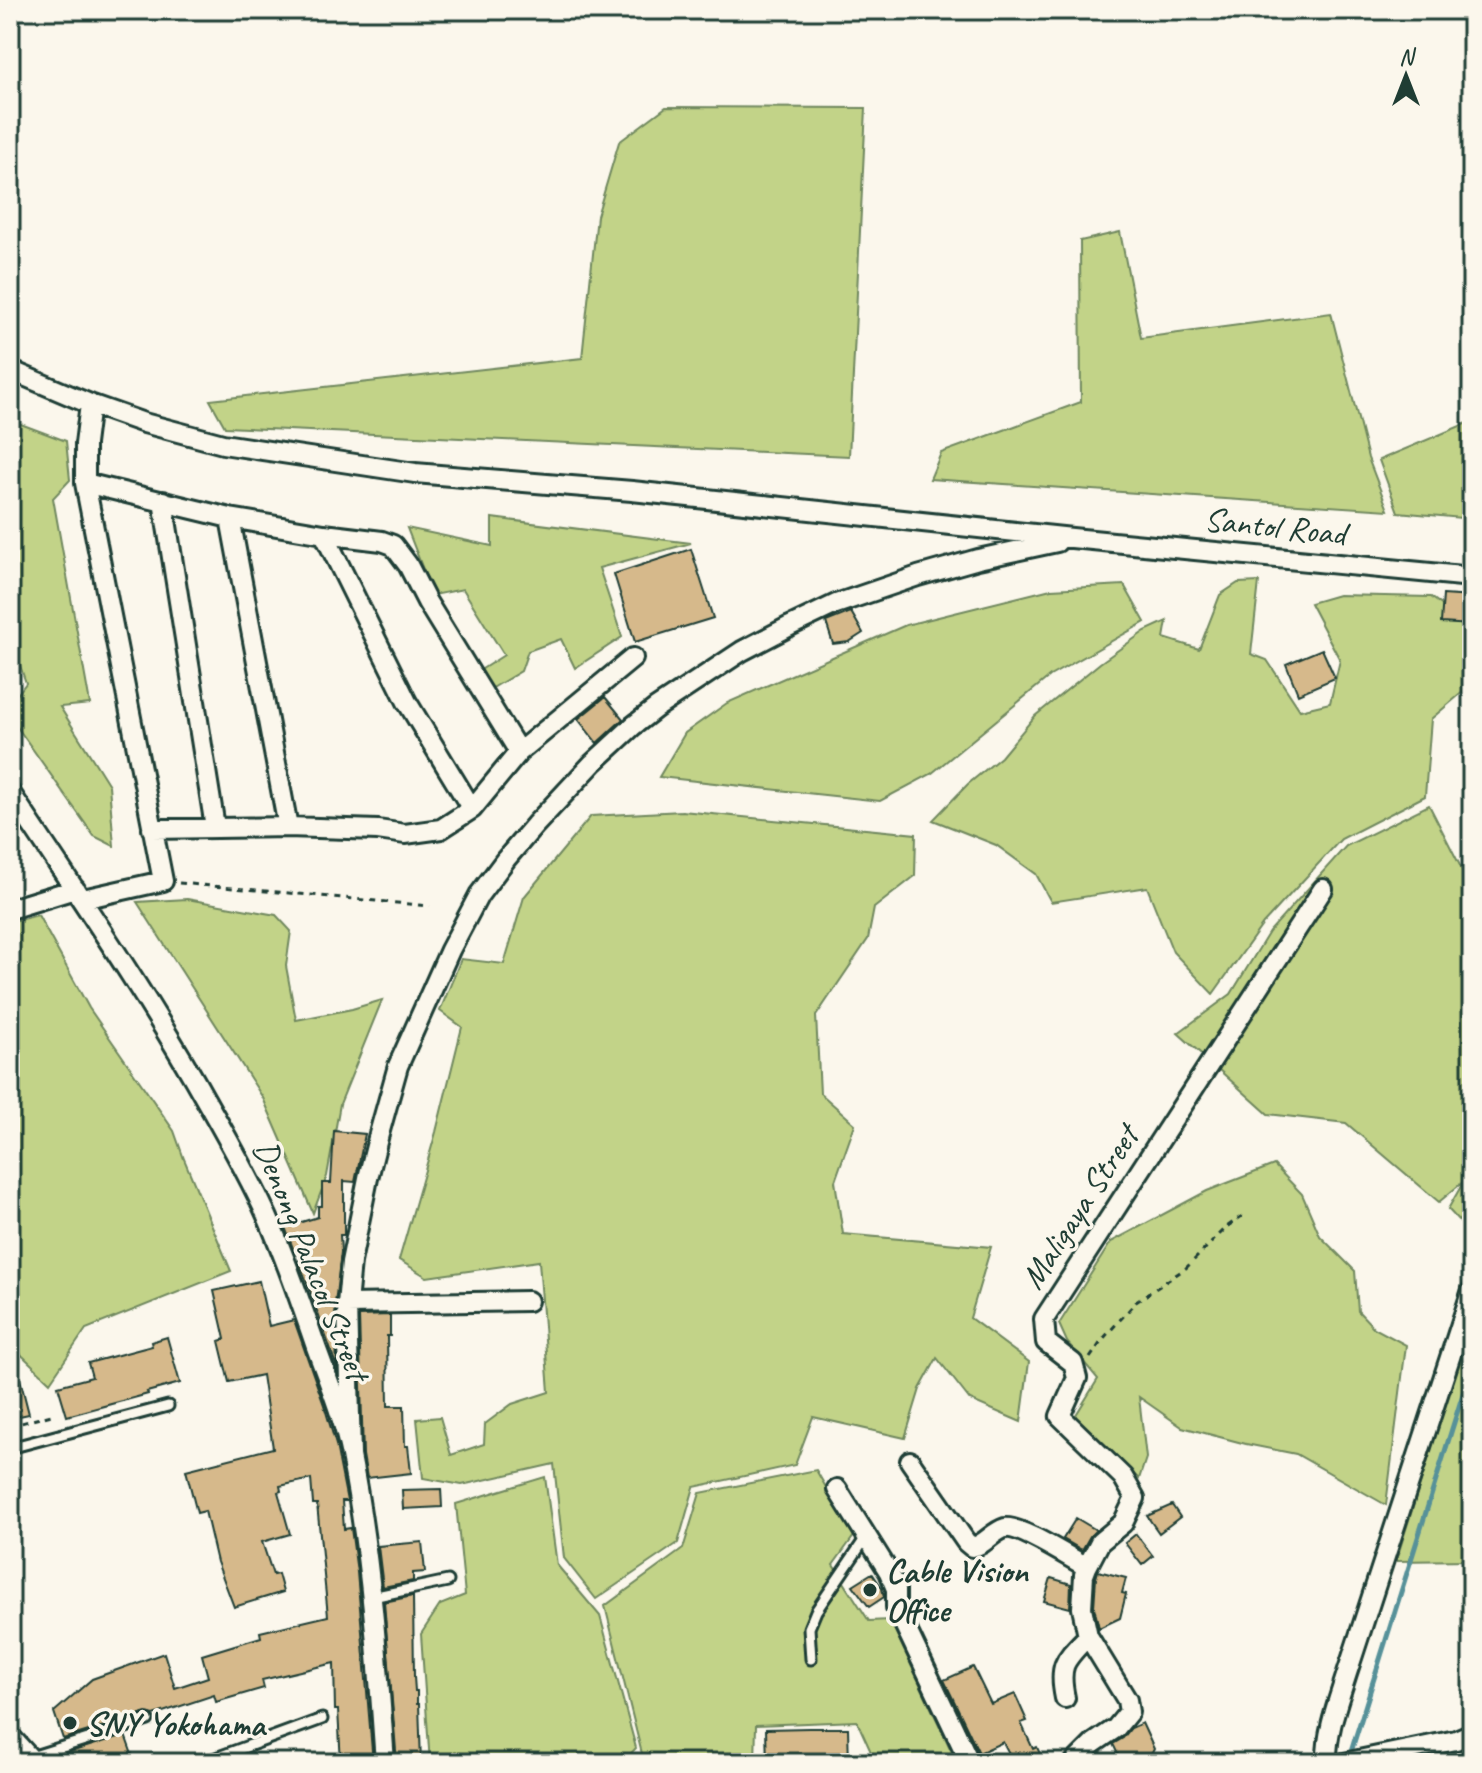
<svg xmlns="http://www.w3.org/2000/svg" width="1482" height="1773" viewBox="0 0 1482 1773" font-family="Caveat,sans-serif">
	<rect width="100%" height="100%" fill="#fbf7ec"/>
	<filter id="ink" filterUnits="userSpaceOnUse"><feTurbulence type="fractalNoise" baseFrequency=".0125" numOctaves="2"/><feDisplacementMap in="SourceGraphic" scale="16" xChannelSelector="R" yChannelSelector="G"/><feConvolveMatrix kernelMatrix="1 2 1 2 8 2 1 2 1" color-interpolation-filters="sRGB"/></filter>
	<g filter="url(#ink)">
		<path fill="#c2d388" stroke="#70885e" stroke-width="2" d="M666 107 866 108 849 456 225 427 210 400 582 358 597 216 619 142Z
			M1120 232 1141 338 1331 313 1368 458 1388 510 930 479 941 453 1081 402 1080 241Z
			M10 420 66 441 70 480 53 498 90 704 60 707 109 785 114 846 94 836 10 717V704L26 683 16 654 10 655Z
			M1472 421V519L1398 512 1379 460Z
			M492 518 691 543 599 568 622 637 575 668 561 639 528 651 521 671 491 689 479 671 504 655 463 589 433 595 407 528 492 546Z
			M1259 582 1251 654 1267 660 1300 710 1330 703 1340 660 1310 603 1338 595 1431 597 1472 628V666L1464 691 1431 719 1425 796 1341 839 1263 924 1213 994 1173 952 1147 887 1051 902 1036 874 996 845 933 820 968 784 1001 757 1035 716 1100 663 1145 631 1167 621 1164 638 1199 649 1220 595 1238 583Z
			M1124 585 1145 622 1050 676 931 774 880 801 659 777 685 733 727 703 906 625 1051 589Z
			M1429 805 1472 889V1146L1468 1174 1472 1169V1235L1448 1209 1464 1181 1439 1202 1346 1123 1268 1114 1178 1033 1231 994 1269 932 1346 846Z
			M682 811 916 834 915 876 874 908 868 939 816 1016 820 1093 855 1124 835 1181 843 1234 991 1247 970 1318 1029 1362 1021 1422 970 1400 937 1358 920 1389 905 1438 813 1417 795 1465 694 1487 678 1543 596 1599 564 1558 554 1464 462 1485 423 1478 417 1419 440 1417 451 1455 484 1444 485 1424 512 1404 549 1392 539 1261 427 1277 399 1260 436 1132 462 1027 440 1011 461 959 504 964 524 897 591 816Z
			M187 899 276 915 291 931 286 966 296 1020 352 1009 382 1000 340 1104 327 1176 313 1213 263 1098 137 902Z
			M38 915 89 1008 174 1131 184 1159 231 1271 86 1329 50 1382 10 1344V1190L18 1187 10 1120V922Z
			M1274 1165 1302 1194 1320 1236 1355 1271 1358 1311 1374 1328 1406 1345 1386 1505 1296 1454 1246 1444 1182 1427 1139 1397 1146 1458 1139 1479 1074 1418 1098 1379 1067 1342 1059 1324 1111 1242 1207 1191Z
			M1471 1323 1472 1560 1396 1561Z
			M816 1470 854 1536 833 1565 869 1621 890 1620 957 1763H876L857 1721 756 1725 755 1763H666L643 1758 605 1606 683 1549 700 1493Z
			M545 1477 557 1565 600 1616 636 1748 622 1763H430L421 1634 440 1605 465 1595 456 1504Z"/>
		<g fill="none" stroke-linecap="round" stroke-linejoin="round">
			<path stroke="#579199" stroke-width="5" d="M1350 1755 1472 1365"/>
		</g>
		<path fill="#d6b98b" stroke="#1f3d34" stroke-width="2" d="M691 549 713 618 635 642 614 574Z
			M1443 595 1472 597V625L1441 623Z
			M851 612 863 633 849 642 833 644 826 622Z
			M1322 649 1335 678 1298 694 1286 664Z
			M605 697 623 719 597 743 578 719Z
			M334 1131 365 1134 355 1182 344 1181V1235H340L341 1252 335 1304 337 1368 308 1285 299 1262V1250L294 1251 285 1227 318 1217V1206H322V1183H331Z
			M259 1281 269 1326 294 1320 324 1405 336 1445 347 1501H342L344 1529 351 1528 357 1572 373 1763H341L338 1710H335L334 1663 262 1680 264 1688 216 1702 214 1695 154 1715 146 1713 63 1739 54 1712 92 1679 164 1653 175 1688 208 1677 202 1655 261 1637 260 1632 328 1616 317 1504H313L311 1479 280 1486 281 1491 278 1492 290 1534 262 1542 273 1575 278 1574 283 1592 234 1607 217 1562 205 1511 197 1513 186 1470 273 1448 262 1375 229 1382 219 1341 225 1339 214 1291Z
			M390 1315V1336H387L388 1406H404L405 1446H408L411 1473 367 1478 363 1455 359 1316Z
			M167 1337 180 1383 147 1392 148 1394 67 1416 58 1386 92 1377 88 1363 152 1346 151 1342Z
			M15 1359 29 1414 10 1418V1360Z
			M441 1489 442 1507 403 1509 402 1490Z
			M1172 1505 1180 1517 1159 1533 1147 1516Z
			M1076 1518 1096 1530 1090 1536 1082 1550 1063 1539Z
			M1136 1534 1153 1556 1142 1565 1125 1543Z
			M422 1542 425 1572 413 1573V1581L383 1587 378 1546Z
			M1098 1571 1126 1578 1122 1593 1126 1594 1120 1618 1099 1628 1094 1607 1096 1578Z
			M872 1573 882 1588 884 1597 869 1607 853 1585Z
			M1051 1578 1071 1584 1070 1608 1044 1601Z
			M413 1596 414 1677 415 1691H417V1704H419L421 1763H397L384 1602Z
			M973 1667 991 1704 1015 1694 1027 1721 1021 1723 1033 1749 1037 1747 1044 1763H1005L1012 1759 1003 1742 979 1753 944 1680Z
			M1142 1723 1154 1749 1147 1763H1122L1113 1744 1123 1738 1131 1728Z
			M809 1728H848L849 1763H767L766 1729Z
			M125 1735 135 1763H73L69 1760 67 1753Z"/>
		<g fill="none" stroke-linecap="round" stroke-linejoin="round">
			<g stroke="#1f3d34" stroke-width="15">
				<path id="lane" d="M10 1448 168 1406
					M372 1597 448 1581
					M811 1659 809 1628 816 1611 867 1536
					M28 1758 148 1720
					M202 1763 322 1719"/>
			</g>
			<g stroke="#1f3d34" stroke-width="24">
				<path id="street" d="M10 370 90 404 144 423 223 444 415 473 632 491 1072 538 1472 577
					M85 483 230 518 324 534 382 541 393 545 408 565 427 602 519 752
					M163 501 215 827
					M230 518 288 827
					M324 534 407 702 472 809
					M10 792C78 895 148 996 208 1104 229 1141 250 1178 267 1216 286 1259 301 1303 316 1347 329 1383 344 1419 351 1456 371 1557 378 1660 385 1763
					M152 829 288 827 378 830 405 834 441 829 472 809 519 752 633 658
					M83 899 163 881 85 483V444L90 404
					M10 909 75 889
					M347 1304 528 1301
					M351 1455 347 1304 351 1262 368 1178 379 1134 398 1066 450 950 479 895 506 859 535 825 593 763 633 726 656 708 742 651 790 626 836 604 918 576 978 559 1057 542
					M910 1461 966 1542 972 1547C985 1545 992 1532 1005 1528 1019 1525 1072 1559 1087 1567
					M837 1489 889 1572 896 1589V1607L970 1763
					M1065 1698C1058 1664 1065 1660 1088 1636
					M1074 1763 1094 1743 1116 1728 1129 1712 1127 1700 1088 1636 1082 1608 1084 1575 1087 1567 1100 1542 1123 1523 1135 1498 1123 1477 1060 1416 1077 1378 1073 1363 1046 1342 1044 1319 1323 889
					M1327 1763C1326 1732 1338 1702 1347 1673L1472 1290
					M1344 1763 1456 1740 1472 1733"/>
			</g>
			<g stroke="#1f3d34" stroke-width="32">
				<path id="secondary" d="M10 1742 29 1763"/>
			</g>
			<path stroke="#1f3d34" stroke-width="3" stroke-dasharray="6 6" stroke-linecap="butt" d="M179 883 430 906
				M1090 1358 1103 1339 1136 1302 1186 1268 1228 1226 1245 1214
				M10 1426 55 1414"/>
			<use href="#lane" stroke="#fbf7ec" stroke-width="9"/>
			<use href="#street" stroke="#fbf7ec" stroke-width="18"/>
			<use href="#secondary" stroke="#fbf7ec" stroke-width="26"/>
		</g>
	</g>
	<g fill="#1f3d34" stroke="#fbf7ec" stroke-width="3">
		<circle cx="870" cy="1590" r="8"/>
		<circle cx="70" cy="1723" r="8"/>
	</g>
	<g text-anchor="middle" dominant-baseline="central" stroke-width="7" stroke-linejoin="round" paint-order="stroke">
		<g font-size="34" fill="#1f3d34" stroke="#fbf7ec">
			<text transform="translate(1275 526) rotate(6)">Santol Road</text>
			<text transform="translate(1079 1207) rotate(-57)">Maligaya Street</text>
			<text transform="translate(312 1260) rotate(68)">Denong Palacol Street</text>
		</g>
		<g font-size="34" font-weight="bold" fill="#1f3d34" stroke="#fbf7ec" text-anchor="start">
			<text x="886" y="1570">Cable Vision<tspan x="886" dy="39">Office</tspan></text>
			<text x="86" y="1723">SNY Yokohama</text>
		</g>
	</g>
	<rect width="1482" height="1773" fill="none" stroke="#fbf7ec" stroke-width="40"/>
	<rect x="20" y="20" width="1442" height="1733" fill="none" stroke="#1f3d34" stroke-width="3" filter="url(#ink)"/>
	<g transform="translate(1406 76)" stroke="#fbf7ec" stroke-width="6" paint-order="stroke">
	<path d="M0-6L14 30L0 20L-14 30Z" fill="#1f3d34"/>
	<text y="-12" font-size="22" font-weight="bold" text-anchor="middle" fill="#1f3d34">N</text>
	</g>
</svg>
